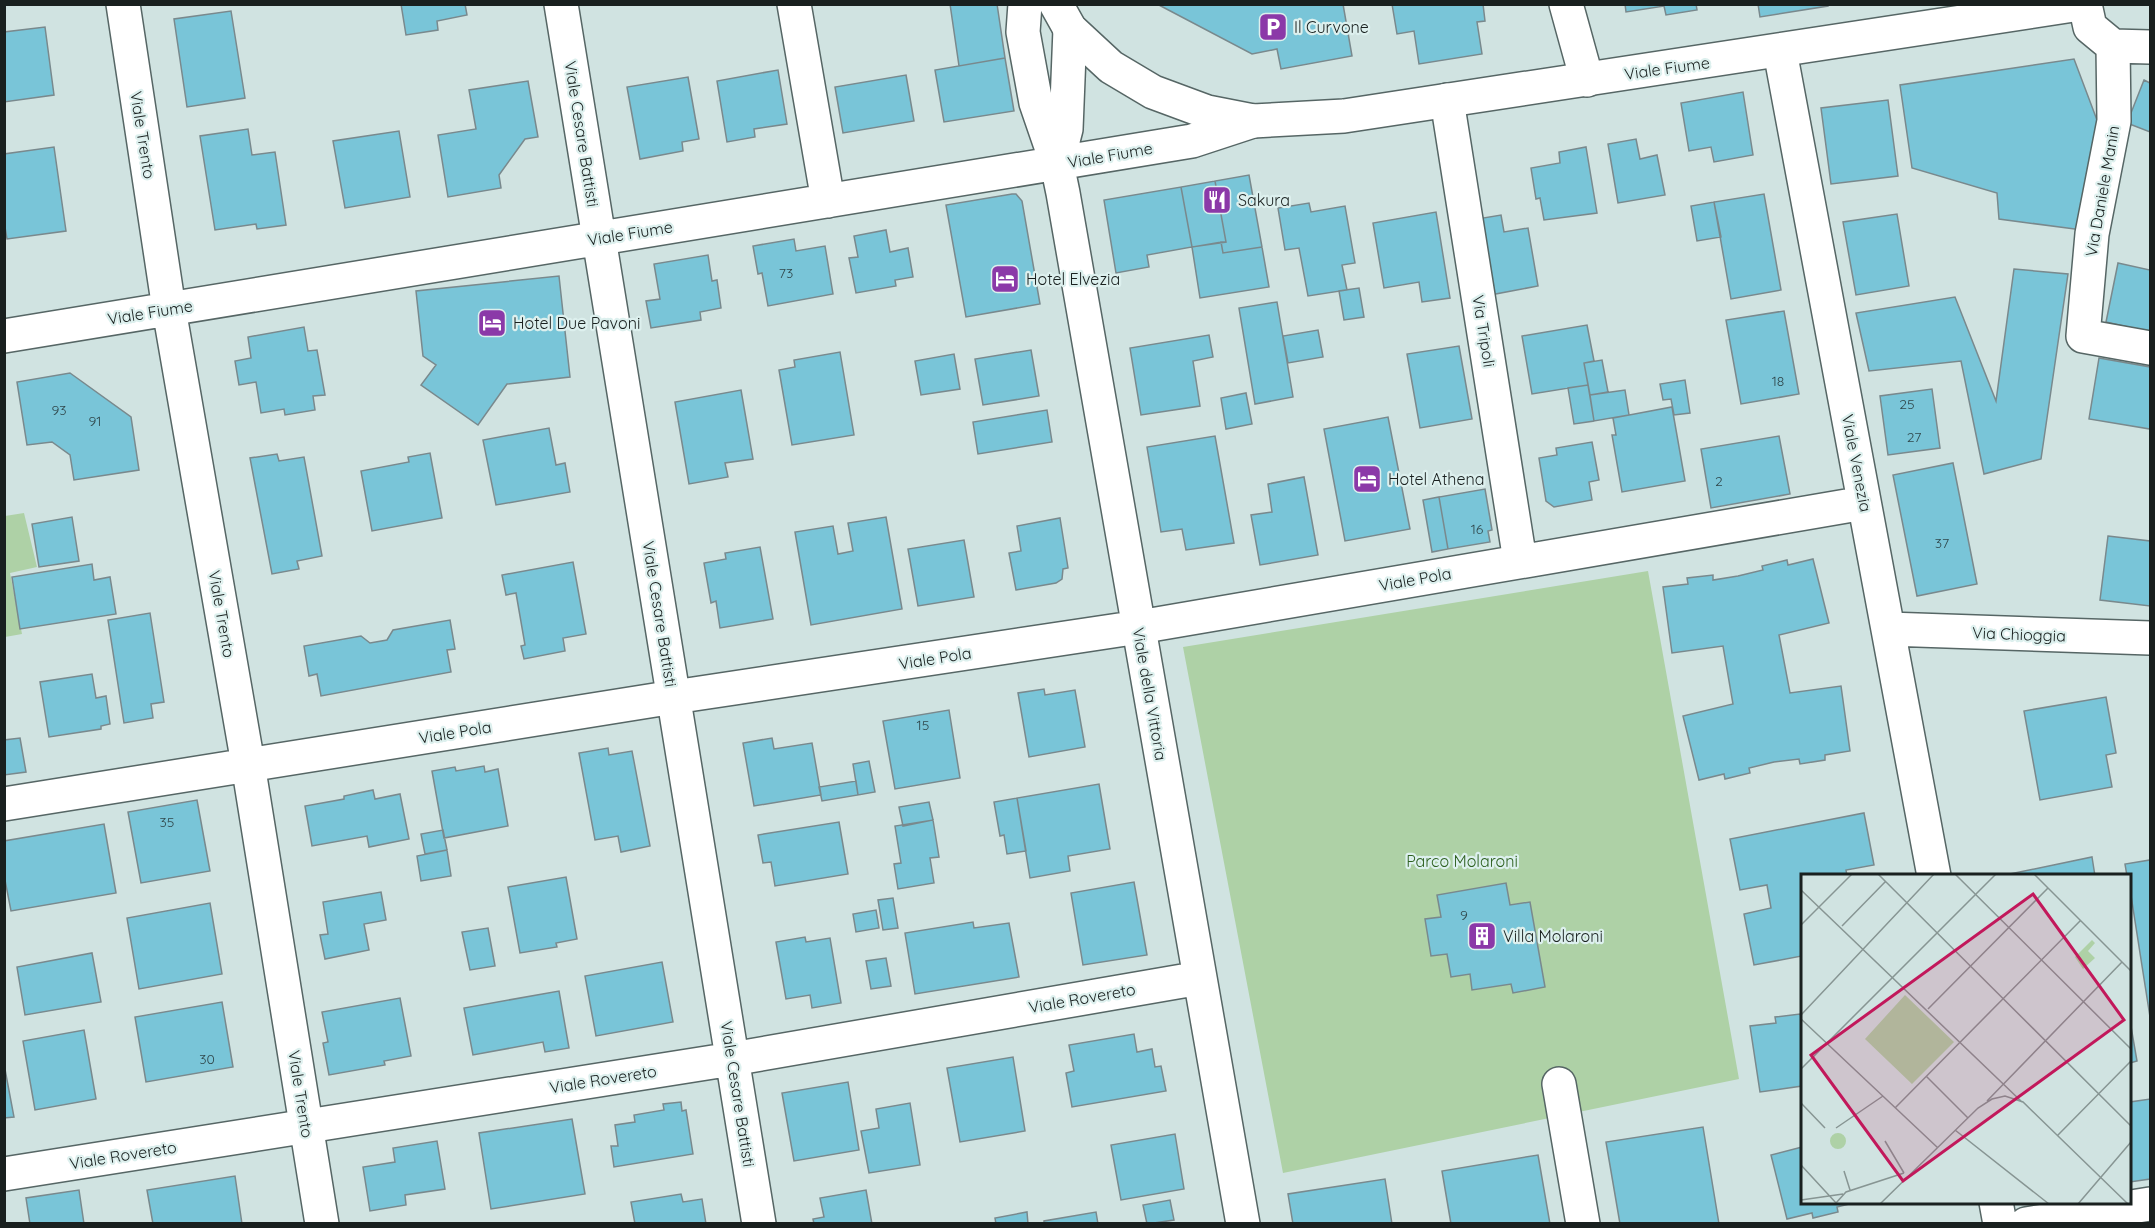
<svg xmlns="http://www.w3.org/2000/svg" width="2155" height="1228" viewBox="0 0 2155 1228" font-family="Quicksand,sans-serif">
	<rect width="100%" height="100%" fill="#d0e3e1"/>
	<path fill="#aed1a6" d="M24 513 37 567 10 573 22 634 5 637V516Z
		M1648 571 1739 1079 1283 1173 1183 647Z"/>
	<path fill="#79c5d8" stroke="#79898d" stroke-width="1.5" d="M401 4H465L467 15 437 21 438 30 406 35Z
		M950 4H997L1005 58 959 66Z
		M1157 4H1343L1352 56 1281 69 1277 49 1252 54Z
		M1392 4H1483L1485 21 1477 22 1482 54 1419 64 1414 31 1397 34Z
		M1625 4H1696L1697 10 1666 15 1664 6 1626 12Z
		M1758 4H1828V6L1760 17Z
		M231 11 245 98 187 107 174 19Z
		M45 27 54 95 4 102V32Z
		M1005 58 1014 111 944 122 935 70Z
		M2074 59 2103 136 2082 230 1999 219 1997 193 1912 168 1900 85Z
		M778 70 787 124 754 129 755 137 727 142 717 81Z
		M906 75 914 121 843 133 835 87Z
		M688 77 699 139 682 142 683 151 640 159 627 87Z
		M2144 80 2150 83V132L2127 123Z
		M528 81 538 137 525 139 499 175 501 188 448 197 438 135 476 129 469 90Z
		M1743 92 1753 155 1714 162 1711 147 1689 151 1681 103Z
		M1888 100 1898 176 1831 184 1821 108Z
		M248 129 252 155 275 152 286 225 257 229 256 224 215 230 200 136Z
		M399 131 410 197 345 208 333 141Z
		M1636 139 1640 159 1657 155 1665 195 1618 203 1608 144Z
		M54 147 66 231 7 239 4 221V154Z
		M1586 147 1597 213 1544 220 1540 198 1536 199 1531 168 1560 163 1559 152Z
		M1249 175 1262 247 1223 253 1221 242H1226L1215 181Z
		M1215 181 1226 242 1192 247 1181 187Z
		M1181 187 1192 247 1147 255 1149 267 1116 273 1104 200Z
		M1012 194H1016L1022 201 1040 304 966 317 946 205Z
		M1764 194 1781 290 1731 299 1714 202Z
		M1714 202 1721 237 1697 241 1691 206Z
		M1309 203 1311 212 1345 206 1355 263 1342 265 1347 290 1308 296 1299 248 1285 250 1278 208Z
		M1436 212 1450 298 1422 302 1419 282 1384 288 1373 223Z
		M1897 214 1909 286 1856 295 1843 222Z
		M1501 215 1504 232 1528 228 1538 286 1490 295 1477 219Z
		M886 230 890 252 908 248 913 277 895 280 896 286 856 293 849 258 858 257 854 236Z
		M794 239 796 251 825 246 833 294 768 306 762 273 758 274 753 246Z
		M1221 242 1223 253 1262 247 1269 287 1200 298 1192 247Z
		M708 255 712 281 717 280 721 308 700 312 701 320 651 328 646 301 660 299 654 264Z
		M2118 263 2150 270V332L2106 322Z
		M2014 269 2068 274 2041 459 1984 474 1961 361 1869 371 1856 313 1955 297 1996 401Z
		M559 276 570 377 507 384 478 425 421 385 436 365 423 356 416 291Z
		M1359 288 1364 317 1344 320 1339 291Z
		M1277 302 1293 397 1255 404 1239 308Z
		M1784 311 1799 394 1741 404 1726 320Z
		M1587 325 1594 361 1584 363 1588 385 1532 394 1522 336Z
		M304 327 308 351 317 350 325 395 313 396 315 410 285 415 284 409 261 413 256 382 239 385 235 361 251 358 248 337Z
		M1318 330 1323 357 1288 363 1283 336Z
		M1209 335 1213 357 1193 361 1200 406 1141 415 1130 348Z
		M1459 346 1472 419 1420 428 1407 354Z
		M1031 350 1039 396 983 405 975 359Z
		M840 352 854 435 792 445 779 370 795 367 794 360Z
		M954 354 960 389 921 395 915 361Z
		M2099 358 2150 367V429L2089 419Z
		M1602 360 1608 392 1590 395 1584 363Z
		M70 373 131 417 139 470 74 480 70 455 52 442 27 445 17 382Z
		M1685 380 1690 413 1674 415 1671 399 1663 400 1660 384Z
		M1588 385 1594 421 1574 424 1568 388Z
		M1932 389 1940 448 1888 455 1880 396Z
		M741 390 753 459 725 463 728 477 689 484 675 402Z
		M1625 390 1629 415 1594 421 1590 395Z
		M1246 393 1252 424 1226 429 1221 398Z
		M1672 407 1685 481 1622 492 1612 435H1616L1613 418Z
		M1047 410 1052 442 978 454 973 422Z
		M1388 417 1410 529 1345 541 1324 429Z
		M549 428 556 465 565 463 570 492 496 505 483 440Z
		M1215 436 1234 543 1186 550 1182 529 1161 532 1147 447Z
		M1779 436 1790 494 1711 508 1701 449Z
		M1592 442 1599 480 1589 482 1592 500 1554 507 1546 501 1539 458 1557 455 1556 448Z
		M430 453 442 518 372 531 361 471 409 462 408 457Z
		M277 454 279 461 304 457 322 556 297 561 299 569 272 574 250 458Z
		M1953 463 1977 584 1917 596 1893 475Z
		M1304 477 1318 555 1260 565 1251 515 1272 512 1268 484Z
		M1485 489 1492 530 1488 531 1490 542 1448 549 1439 497Z
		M1439 497 1448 549 1432 552 1423 500Z
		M72 517 79 561 39 567 32 524Z
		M886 517 902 609 811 625 795 532 833 526 838 554 853 551 848 523Z
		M1060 518 1068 568 1063 569 1062 579 1056 583 1016 590 1009 553 1021 551 1017 526Z
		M2108 536 2150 541V606L2100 600Z
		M964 540 974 597 918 606 908 549Z
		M760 547 773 619 720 628 716 601 711 603 704 563 726 559 725 553Z
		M1813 559 1829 623 1779 635 1790 693 1841 686 1850 751 1825 755V760L1800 764 1799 759 1774 762 1749 768 1750 773 1725 779 1724 774 1699 780 1683 716 1733 704 1723 646 1672 653 1663 587 1688 584 1687 578 1713 575V580L1738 576 1763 570 1762 566 1787 560 1788 565Z
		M573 562 586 634 563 638 565 651 524 659 521 646 525 645 516 593 506 595 502 575Z
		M92 564 94 580 110 577 116 614 20 629 12 577Z
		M150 613 164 702 151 704 153 718 124 723 108 620Z
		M450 620 455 649 447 650 451 672 321 696 317 674 309 676 304 646 361 636 370 643 387 640 393 630Z
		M92 674 96 698 106 696 110 724 101 726V729L49 737 40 682Z
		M1044 689 1045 695 1075 690 1085 747 1029 757 1018 693Z
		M2106 697 2116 753 2106 755 2112 787 2040 800 2024 711Z
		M949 710 960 778 895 789 883 721Z
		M20 738 26 772 4 775V740Z
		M772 738 774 749 812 743 821 795 754 806 743 743Z
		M608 748 609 755 632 751 650 846 621 852 618 836 595 840 579 753Z
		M869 761 875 792 858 795 853 764Z
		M484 766 485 772 498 769 508 826 444 838 432 771 455 767 456 771Z
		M856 781 858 795 822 801 819 787Z
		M1099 784 1110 849 1068 856 1070 871 1030 878 1017 798Z
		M373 790 375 799 400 794 409 839 369 847 367 836 312 846 305 806 344 799V796Z
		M1017 798 1026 851 1007 854 1004 835 1000 836 994 802Z
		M197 800 210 871 141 883 128 812Z
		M929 802 933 820 903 826 899 807Z
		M1864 813 1874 865 1846 870 1847 876H1802V956L1754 965 1744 914 1771 908 1767 885 1740 890 1730 839Z
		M933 820 939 857 930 858 934 883 898 889 894 864 901 863 895 826Z
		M839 822 848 874 775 886 771 862 763 863 758 835Z
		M104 824 116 893 11 911 4 875V841Z
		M443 830 447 850 425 854 421 834Z
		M447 850 451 876 421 881 417 856Z
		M2092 857 2095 876H2000Z
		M2150 860V1017L2130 889V876H2127L2125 864Z
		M566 877 577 939 556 943 557 947 520 953 508 887Z
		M1134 882 1147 955 1083 965 1071 893Z
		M1506 883 1510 905 1530 902 1545 987 1513 993 1511 984 1472 990 1470 974 1451 977 1447 954 1431 956 1425 919 1441 917 1437 895Z
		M381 892 386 920 364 924 369 950 325 959 320 935 328 934 323 902Z
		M893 898 898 928 883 930 878 900Z
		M210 903 222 974 139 989 127 918Z
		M876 910 879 928 856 932 853 914Z
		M973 922 974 928 1009 923 1019 977 915 994 905 933Z
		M488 928 495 966 470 970 462 932Z
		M805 937 806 942 830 938 841 1003 812 1008 810 995 786 999 776 942Z
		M92 953 101 1002 25 1015 17 967Z
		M886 958 891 986 871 989 866 961Z
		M662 962 673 1022 596 1036 585 976Z
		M559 991 569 1048 545 1052 543 1042 473 1055 464 1008Z
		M400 998 411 1056 384 1061 385 1065 329 1075 323 1043 328 1042 322 1012Z
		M222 1002 233 1067 146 1082 135 1017Z
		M1800 1014 1802 1019V1086L1760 1092 1750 1026 1776 1023 1775 1017Z
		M2130 1021 2137 1061 2130 1063Z
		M84 1030 96 1099 35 1110 23 1041Z
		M1134 1034 1137 1052 1152 1049 1155 1067 1161 1066 1166 1091 1072 1107 1066 1073 1074 1071 1069 1045Z
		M1013 1057 1025 1131 960 1142 947 1068Z
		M4 1064 14 1117 4 1118Z
		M848 1082 859 1150 794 1161 782 1093Z
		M2150 1099V1179L2130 1182V1102Z
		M681 1102 682 1111 686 1110 693 1154 614 1167 611 1146H618L615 1125 635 1122 634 1115 664 1110 663 1104Z
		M910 1103 920 1165 869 1173 861 1131 879 1128 876 1109Z
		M572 1119 585 1194 491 1209 479 1133Z
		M1703 1127 1719 1224H1620L1606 1142Z
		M1175 1134 1184 1189 1121 1200 1111 1145Z
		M437 1141 445 1189 405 1195 406 1205 370 1211 363 1167 395 1162 393 1148Z
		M1802 1147V1202H1857L1837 1207 1838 1212 1813 1218 1812 1213 1787 1219 1771 1155Z
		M1538 1155 1550 1224H1451L1442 1171Z
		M235 1176 242 1224H153L147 1190Z
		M1385 1179 1392 1224H1293L1288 1194Z
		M79 1190 84 1224H30L26 1198Z
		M866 1190 872 1224H814L813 1219 824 1217 820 1198Z
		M681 1194 683 1202 702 1199 706 1224H635L631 1202Z
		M1170 1200 1174 1220 1147 1224 1143 1205Z
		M1027 1212 1028 1224H996L995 1218Z
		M1096 1212 1098 1224H1044V1221Z"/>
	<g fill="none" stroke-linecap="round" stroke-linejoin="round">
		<g stroke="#566665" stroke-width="36">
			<path id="minor" d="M123 4 169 309 248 764 322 1224
				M561 4 759 1224
				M794 4 828 201
				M1025 4 1023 32 1036 103 1057 164 1063 193 1243 1224
				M1566 4 1587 80
				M2085 4 2090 27 2113 46
				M2113 46 2114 121 2092 234 2083 336 2150 348
				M2113 46 2150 47
				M1780 51 1934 876
				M1447 100 1520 561
				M1057 164 1066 129 1070 29
				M4 336 1192 141 1253 121
				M1888 629 2150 638
				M4 804 674 697 1139 627 1864 503
				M1559 1084 1583 1224
				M4 1174 732 1059 1200 978
				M1996 1202 2000 1224
				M2026 1224 2150 1204"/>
		</g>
		<g stroke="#566665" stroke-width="36">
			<path id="major" d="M1056 4 1070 29 1111 67 1153 92 1207 112 1253 121 1344 116 2080 4"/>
		</g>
		<use href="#minor" stroke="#fff" stroke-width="33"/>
		<use href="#major" stroke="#fff" stroke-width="33"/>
	</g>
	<defs>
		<g id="parking-square" transform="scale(1.5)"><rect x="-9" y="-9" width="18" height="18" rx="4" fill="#8b39a8" stroke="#ddf0ee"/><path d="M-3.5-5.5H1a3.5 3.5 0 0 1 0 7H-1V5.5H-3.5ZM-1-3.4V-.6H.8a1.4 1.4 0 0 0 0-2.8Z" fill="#fff"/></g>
		<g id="restaurant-square" transform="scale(1.5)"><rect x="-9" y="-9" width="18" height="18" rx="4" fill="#8b39a8" stroke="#ddf0ee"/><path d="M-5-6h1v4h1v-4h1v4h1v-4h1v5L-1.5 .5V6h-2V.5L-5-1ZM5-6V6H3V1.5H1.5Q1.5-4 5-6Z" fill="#fff"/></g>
		<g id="hotel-square" transform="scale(1.5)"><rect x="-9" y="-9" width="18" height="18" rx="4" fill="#8b39a8" stroke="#ddf0ee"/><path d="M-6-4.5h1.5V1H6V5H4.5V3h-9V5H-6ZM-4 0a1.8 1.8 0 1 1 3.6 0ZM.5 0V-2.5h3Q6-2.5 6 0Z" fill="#fff"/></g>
		<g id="building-square" transform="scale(1.5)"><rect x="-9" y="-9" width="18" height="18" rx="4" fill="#8b39a8" stroke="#ddf0ee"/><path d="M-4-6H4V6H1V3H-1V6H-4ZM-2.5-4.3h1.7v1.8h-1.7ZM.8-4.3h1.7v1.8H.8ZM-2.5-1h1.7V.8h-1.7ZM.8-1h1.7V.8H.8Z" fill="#fff"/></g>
	</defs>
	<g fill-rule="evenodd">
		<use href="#parking-square" x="1273" y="27"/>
		<use href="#restaurant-square" x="1217" y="200"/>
		<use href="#hotel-square" x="1005" y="279"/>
		<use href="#hotel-square" x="492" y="323"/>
		<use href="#hotel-square" x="1367" y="479"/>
		<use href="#building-square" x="1482" y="936"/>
	</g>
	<g text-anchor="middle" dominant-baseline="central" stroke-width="4.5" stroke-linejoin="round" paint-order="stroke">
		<g font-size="14" fill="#31494d">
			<text x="786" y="273">73</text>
			<text x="1778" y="381">18</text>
			<text x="1907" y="404">25</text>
			<text x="59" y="410">93</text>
			<text x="95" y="421">91</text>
			<text x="1914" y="437">27</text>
			<text x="1719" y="481">2</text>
			<text x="1477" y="529">16</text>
			<text x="1942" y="543">37</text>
			<text x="923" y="725">15</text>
			<text x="167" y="822">35</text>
			<text x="1464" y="915">9</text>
			<text x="207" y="1059">30</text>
		</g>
		<g font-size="16" fill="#19201f" stroke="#ddf0ee" text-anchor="start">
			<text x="1294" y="27">Il Curvone</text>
			<text x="1238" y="200">Sakura</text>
			<text x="1026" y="279">Hotel Elvezia</text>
			<text x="513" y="323">Hotel Due Pavoni</text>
			<text x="1388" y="479">Hotel Athena</text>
			<text x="1503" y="936">Villa Molaroni</text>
		</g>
		<g font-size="16" fill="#19201f" stroke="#ddf0ee">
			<text transform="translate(1667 68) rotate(-8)">Viale Fiume</text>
			<text transform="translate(582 134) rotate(81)">Viale Cesare Battisti</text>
			<text transform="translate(143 135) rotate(81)">Viale Trento</text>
			<text transform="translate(1110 155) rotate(-10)">Viale Fiume</text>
			<text transform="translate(2102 191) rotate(-80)">Via Daniele Manin</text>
			<text transform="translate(630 233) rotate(-9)">Viale Fiume</text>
			<text transform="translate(150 312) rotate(-9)">Viale Fiume</text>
			<text transform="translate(1484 331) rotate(81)">Via Tripoli</text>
			<text transform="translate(1857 463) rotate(79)">Viale Venezia</text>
			<text transform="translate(1415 579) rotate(-10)">Viale Pola</text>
			<text transform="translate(222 614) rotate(80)">Viale Trento</text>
			<text transform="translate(660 614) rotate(81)">Viale Cesare Battisti</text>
			<text transform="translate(2019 634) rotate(2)">Via Chioggia</text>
			<text transform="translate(935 658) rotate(-9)">Viale Pola</text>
			<text transform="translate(1150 694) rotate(80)">Viale della Vittoria</text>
			<text transform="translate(455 732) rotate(-9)">Viale Pola</text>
			<text transform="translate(1082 998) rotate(-10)">Viale Rovereto</text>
			<text transform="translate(603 1079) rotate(-9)">Viale Rovereto</text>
			<text transform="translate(301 1094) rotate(81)">Viale Trento</text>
			<text transform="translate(738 1094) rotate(81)">Viale Cesare Battisti</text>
			<text transform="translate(123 1155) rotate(-9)">Viale Rovereto</text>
		</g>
		<g font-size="16" fill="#2e6120" stroke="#ddf0ee">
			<text x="1462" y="861">Parco Molaroni</text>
		</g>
	</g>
	<g transform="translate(1801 874)">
		<rect width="330" height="330" fill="#d0e3e1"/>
		<path d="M291 66 294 69 287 77 294 84 282 95 274 83ZM104 121 153 168 111 210 64 165ZM29 267a8 8 0 1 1 16 0a8 8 0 1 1-16 0Z" fill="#aed1a6"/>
		<path fill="none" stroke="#879593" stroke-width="1.5" d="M77 0 330 252M154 0 330 175M233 0 330 97M0 16 221 228M0 51 51 0M41 52 84 8M127 135 247 14M0 141 133 0M0 145 137 274M0 195 195 0M125 202 167 244M186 227 321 88M0 229 24 254M94 234 279 47M35 254 82 222M154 256 248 330M257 261 330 187M84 267 103 299M0 291 36 330M43 297 49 316M0 326 42 320M35 329 45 318 103 299M79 330 177 234 191 225 204 222 222 228 327 330M277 330 330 268"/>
		<path fill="#c2185b" fill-opacity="0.15" stroke="#c2185b" stroke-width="3" d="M232 20 323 146 102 307 10 181Z"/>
		<rect width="330" height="330" fill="none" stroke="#19201f" stroke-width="3"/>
	</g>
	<rect width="2155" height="1228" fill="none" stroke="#19201f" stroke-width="12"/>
</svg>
